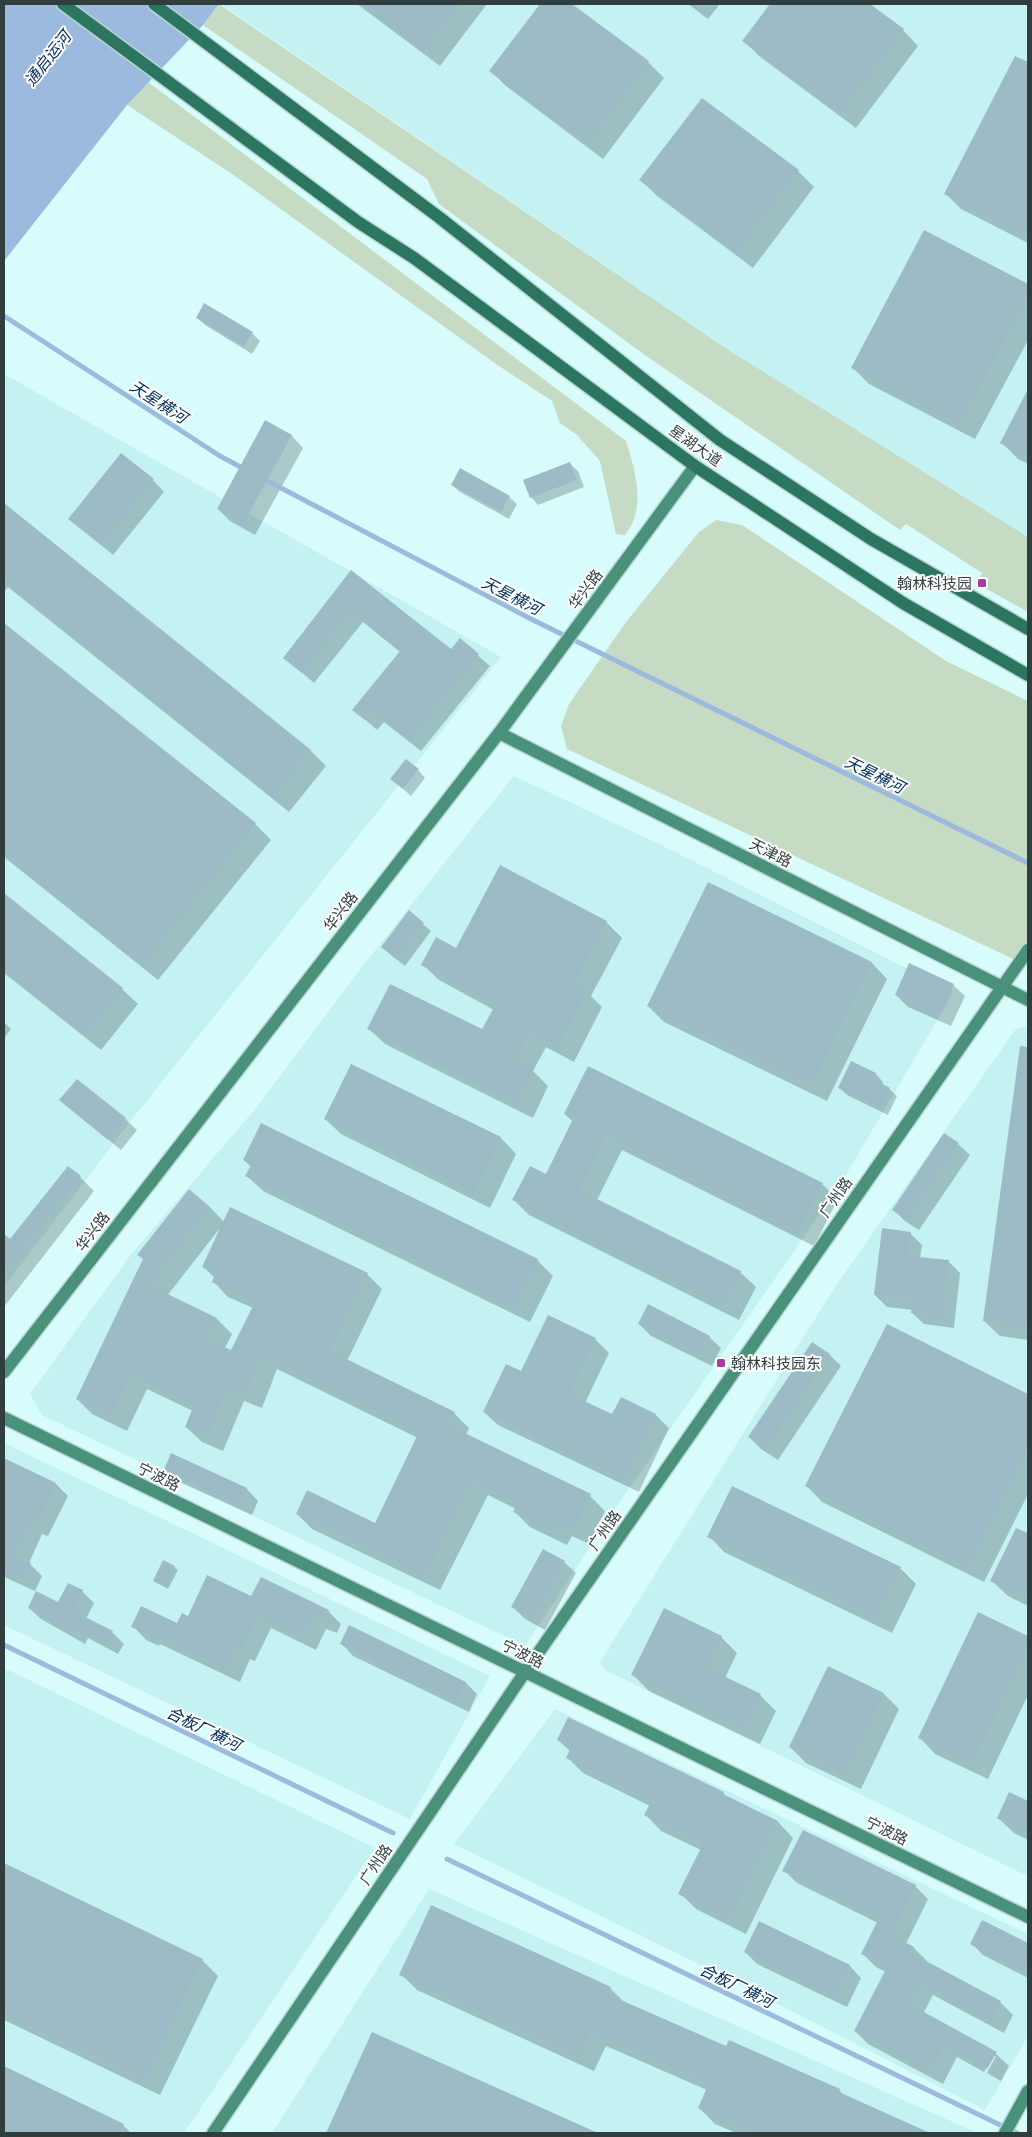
<svg xmlns="http://www.w3.org/2000/svg" width="1032" height="2137" viewBox="0 0 1032 2137" font-family="Commissioner,'Noto Sans SC',sans-serif">
	<rect width="100%" height="100%" fill="#d8fcfc"/>
	<path fill="#c4f1f2" d="M221 4H1028V537L730 351Z
		M4 374 501 657 133 1118 4 1287Z
		M514 776 659 844 954 992 838 1188 623 1497 525 1646 42 1415 30 1394 130 1256 255 1109 369 958Z
		M1028 1026V1876L605 1670 600 1662 833 1290 1015 1030Z
		M4 1443 490 1676 410 1819 4 1625Z
		M4 1668 375 1848 184 2133H4Z
		M555 1709 1028 1934V2036L985 2110 711 1970 454 1844Z
		M429 1889 973 2131 972 2133H272Z"/>
	<path fill="#c6dbc4" d="M219 4 730 351 1028 537V612L976 583 982 573 906 524 900 530 642 353 439 204 427 179 203 25Z
		M148 82 626 441C635 469 647 509 625 535L616 534 600 461 577 435 560 423 552 401 496 364 232 174 127 105Z
		M716 520 742 525 946 661 1028 701V966L567 749 561 726 569 704 626 622 699 532Z"/>
	<path fill="#9bbadd" d="M4 4H219L203 25 127 105 4 261Z"/>
	<path fill="#0003" fill-rule="evenodd" d="M357 4H487L440 66Z
		M542 4H570L648 62 664 78 603 159 506 86 491 71Z
		M688 4H720L708 19Z
		M772 4H868L903 30 918 46 856 128 759 56 744 41Z
		M1016 57 1028 64V243L961 209 946 194Z
		M702 99 798 171 814 187 753 268 657 196 641 180Z
		M925 232 1028 286V340L975 439 869 384 853 368Z
		M197 317 252 333 260 341 252 354 205 325Z
		M1028 392V464L1018 459 1002 443Z
		M266 422 292 436 303 448 255 535 230 521 218 509Z
		M570 464 578 471 584 487 538 505 531 497Z
		M153 480 164 492 113 555 70 519Z
		M452 485 509 497 517 504 509 519 460 492Z
		M4 505 310 750 326 766 289 812 8 587 4 592Z
		M352 572 451 651 460 640 490 666 421 751 384 722 377 730 354 710 400 652 363 622 314 683 285 658Z
		M4 625 255 824 271 840 158 980 4 857Z
		M418 770 425 778 411 796 392 779Z
		M709 884 872 963 887 979 827 1101 664 1022 648 1006Z
		M4 895 122 989 138 1004 101 1050 4 973Z
		M409 912 431 931 405 966 390 954Z
		M606 922 622 938 591 996 602 1007 574 1062 546 1047 533 1071 548 1086 533 1118 385 1044 369 1029 483 1031 494 1010 439 980 423 965 457 950Z
		M953 985 965 996 951 1026 908 1007 896 995Z
		M4 1022 11 1029 4 1038Z
		M1021 1047 1028 1048V1340L1000 1336 984 1321Z
		M852 1063 876 1074 883 1082 882 1085 889 1089 897 1096 888 1115 847 1095 840 1088Z
		M352 1065 501 1138 516 1154 490 1208 341 1134 325 1119Z
		M61 1100 125 1119 137 1130 121 1150Z
		M565 1114 822 1184 838 1199 814 1246 622 1150 597 1200 740 1272 756 1287 739 1320 529 1215 514 1200 547 1176 573 1122Z
		M958 1144 970 1155 919 1230 905 1221 893 1209Z
		M244 1160 537 1260 553 1276 530 1322 263 1191 247 1176 251 1167Z
		M80 1177 94 1191 4 1307V1236L10 1241Z
		M210 1207 224 1222 367 1274 382 1289 347 1361 454 1413 469 1428 466 1435 590 1496 605 1511 589 1544 572 1536 567 1545 530 1527 515 1512 516 1509 488 1495 440 1590 312 1529 297 1514 375 1525 418 1438 277 1369 262 1408 244 1401 223 1451 202 1442 186 1427 193 1411 147 1389 127 1431 92 1414 77 1399 144 1260ZM220 1228 203 1267 215 1278 213 1281 228 1297 253 1308 232 1351 225 1348 232 1334 217 1319 167 1296Z
		M910 1233 922 1245 920 1259 948 1261 960 1273 954 1328 924 1324 912 1313 913 1310 887 1307 875 1295Z
		M639 1324 709 1337 721 1348 712 1366 651 1336Z
		M888 1325 1028 1395V1494L984 1582 822 1502 807 1486Z
		M595 1339 609 1353 585 1403 613 1416 621 1398 656 1415 669 1428 639 1492 498 1425 484 1412Z
		M813 1343 830 1355 841 1366 778 1460 761 1449 749 1437Z
		M172 1455 247 1489 258 1501 252 1515 177 1481 165 1469Z
		M4 1460 56 1484 68 1496 48 1536 42 1534 29 1563 42 1576 35 1591 4 1577Z
		M1017 1529 1028 1535V1606L1008 1596 992 1581Z
		M709 1536 900 1568 916 1584 892 1633 724 1552Z
		M564 1562 576 1573 545 1630 525 1619 513 1607Z
		M174 1567 178 1570 168 1589 154 1581Z
		M82 1591 94 1603 86 1619 112 1632 124 1644 118 1654 88 1638 85 1644 41 1619 29 1608 59 1604Z
		M251 1598 328 1611 341 1624 337 1633 326 1629 316 1650 271 1628 255 1661 250 1659 240 1682 160 1644 159 1646 146 1640 133 1626 178 1625 188 1618Z
		M979 1614 1028 1637V1695L988 1779 935 1754 920 1738Z
		M721 1637 737 1653 725 1678 760 1695 776 1711 760 1744 649 1691 633 1675Z
		M342 1644 466 1683 477 1694 469 1712 353 1656Z
		M884 1694 899 1709 861 1789 806 1763 790 1747Z
		M558 1740 723 1793 728 1798 778 1822 793 1838 746 1934 696 1909 680 1893 701 1850 661 1831 646 1815 650 1806 583 1773 568 1758 571 1752Z
		M1010 1793 1028 1802V1840L1014 1833 998 1818Z
		M4 1864 202 1960 218 1976 160 2095 4 2020Z
		M784 1870 915 1886 928 1899 906 1944 914 1948 927 1961 926 1963 1000 2002 1013 2015 1004 2033 933 1995 923 2014 996 2054 1009 2066 1001 2081 987 2073 996 2056H993L984 2072 957 2057 943 2084 868 2044 855 2031 886 1972 876 1967 863 1954 878 1923 797 1883Z
		M983 1921 1028 1944V1978L983 1955 972 1944Z
		M760 1923 850 1966 861 1978 847 2007 757 1964 745 1952Z
		M401 1974 610 1988 625 2003 727 2047 839 2090 846 2097 927 2133H736L715 2124 699 2108 707 2090 606 2046 594 2071 417 1990Z
		M372 2034 595 2133H328Z
		M4 2067 123 2125 131 2133H4Z"/>
	<g fill="none" stroke-linecap="round" stroke-linejoin="round">
		<path stroke="#9bbadd" stroke-width="5" d="M4 316 220 456 246 470
			M262 478 529 618 1028 863
			M4 1645 393 1833
			M447 1859 1017 2133"/>
	</g>
	<path fill="#9dbbc7" d="M361 4H460L424 51Z
		M540 4H572L649 61 587 144 489 71Z
		M770 4H870L904 29 840 114 742 41Z
		M1015 56 1028 62V237L944 194Z
		M702 98 799 170 736 253 639 180Z
		M924 230 1028 284V295L960 425 851 368Z
		M204 303 253 332 244 347 196 318Z
		M1028 389V458L1000 443Z
		M265 420 292 435 243 524 217 509Z
		M121 453 154 479 101 545 68 519Z
		M570 462 577 480 530 498 523 480Z
		M460 468 510 496 501 512 451 485Z
		M4 503 311 750 272 797 4 581Z
		M351 570 451 649 460 638 479 654 409 741 372 711 365 720 352 710 400 651 351 612 302 673 283 658Z
		M4 623 256 823 142 965 4 855Z
		M406 759 419 769 403 789 390 779Z
		M500 865 607 921 574 984 587 990 558 1047 530 1032 515 1060 534 1069 517 1103 367 1029 390 984 482 1029 496 1004 421 965 436 937 456 948Z
		M708 882 872 962 811 1086 647 1006Z
		M4 893 123 988 85 1036 4 971Z
		M409 910 424 923 396 959 381 947Z
		M909 963 954 984 939 1015 895 995Z
		M1020 1046 1028 1047V1327L983 1321Z
		M851 1061 876 1073 873 1079 890 1088 880 1108 838 1088Z
		M351 1064 501 1137 474 1193 324 1119Z
		M588 1066 823 1183 799 1231 606 1135 579 1190 741 1271 724 1305 512 1200 530 1166 546 1174 573 1119 564 1114Z
		M77 1079 126 1118 108 1140 59 1100Z
		M261 1123 538 1259 514 1308 245 1176 251 1165 243 1160Z
		M944 1133 959 1143 907 1220 892 1210Z
		M68 1166 81 1176 4 1274V1234L10 1239Z
		M189 1189 210 1207 149 1285 217 1318 207 1340 231 1350 255 1302 212 1282 215 1274 202 1267 230 1207 368 1273 330 1351 455 1412 448 1425 591 1494 573 1530 556 1522 552 1531 513 1512 518 1503 472 1481 425 1576 296 1514 307 1490 375 1523 419 1432 262 1355 246 1393 228 1386 208 1437 185 1427 194 1405 131 1375 111 1416 76 1399 143 1259 137 1255Z
		M882 1228 911 1232 908 1256 949 1260 942 1317 911 1313 913 1300 874 1295Z
		M648 1304 710 1336 700 1355 638 1324Z
		M548 1315 596 1338 569 1394 612 1414 621 1397 656 1414 625 1480 483 1412 506 1364 521 1371Z
		M887 1324 1028 1394V1447L968 1568 805 1486Z
		M812 1342 830 1354 766 1449 748 1437Z
		M171 1453 247 1488 240 1505 164 1470Z
		M4 1458 56 1483 36 1526 31 1523 15 1556 31 1563 23 1580 7 1573 4 1580Z
		M732 1486 901 1567 876 1618 707 1537Z
		M1016 1528 1028 1533V1599L990 1581Z
		M543 1549 565 1561 533 1619 511 1607Z
		M163 1560 175 1566 165 1587 153 1581Z
		M207 1575 251 1596 261 1577 329 1610 323 1621 313 1616 302 1637 258 1616 241 1649 237 1647 226 1669 146 1631 145 1633 131 1627 141 1606 177 1623 182 1613 188 1616Z
		M68 1583 83 1590 73 1611 113 1631 106 1643 76 1627 73 1633 28 1608 36 1591 58 1602Z
		M664 1608 722 1636 707 1668 761 1694 744 1729 631 1675Z
		M978 1612 1028 1636V1647L972 1764 918 1738Z
		M349 1625 466 1682 457 1701 340 1644Z
		M828 1666 884 1693 845 1774 789 1747Z
		M568 1717 724 1792 723 1794 778 1821 730 1919 678 1894 703 1844 644 1815 652 1800 566 1758 571 1747 557 1740Z
		M1009 1792 1028 1801V1833L997 1818Z
		M803 1830 916 1885 892 1935 914 1947 911 1953 1001 2001 991 2021 920 1983 909 2004 997 2052 987 2069 944 2045 929 2072 854 2031 887 1967 861 1954 879 1918 782 1871Z
		M4 1863 203 1959 144 2080 4 2013Z
		M431 1905 611 1987 607 1994 726 2046 729 2040 840 2089 839 2092 930 2133H753L698 2108 709 2083 590 2032 579 2056 399 1975Z
		M982 1920 1028 1943V1964L1024 1972 970 1944Z
		M759 1921 850 1965 835 1997 744 1952Z
		M372 2032 598 2133H326Z
		M4 2066 124 2124 119 2133H4Z"/>
	<g fill="none" stroke-linecap="round" stroke-linejoin="round">
		<g stroke="#b6d6d6" stroke-width="15">
			<path id="secondary" d="M499 733 1028 1000
				M4 1372 499 733 695 466
				M4 1418 1028 1917
				M213 2133 525 1672 1028 950
				M1005 2133 1028 2091"/>
		</g>
		<g stroke="#b6d6d6" stroke-width="15">
			<path id="primary" d="M63 4 358 222 414 258 695 466 903 603 1028 675
				M154 4 440 218 720 440 871 539 1028 629"/>
		</g>
		<use href="#secondary" stroke="#49917b" stroke-width="12"/>
		<use href="#primary" stroke="#2c7661" stroke-width="12"/>
	</g>
	<g fill="#a73d9d" stroke="#fff" stroke-width="2">
		<rect x="977" y="578" width="10" height="10" rx="2.5"/>
		<rect x="716" y="1358" width="10" height="10" rx="2.5"/>
	</g>
	<g text-anchor="middle" dominant-baseline="central" stroke-width="4" stroke-linejoin="round" paint-order="stroke">
		<g font-size="15" fill="#303e3e" stroke="#fff">
			<text transform="translate(696 445) rotate(35)">星湖大道</text>
			<text transform="translate(585 589) rotate(-53)">华兴路</text>
			<text transform="translate(771 852) rotate(27)">天津路</text>
			<text transform="translate(340 911) rotate(-52)">华兴路</text>
			<text transform="translate(835 1197) rotate(-55)">广州路</text>
			<text transform="translate(92 1231) rotate(-52)">华兴路</text>
			<text transform="translate(159 1476) rotate(26)">宁波路</text>
			<text transform="translate(604 1530) rotate(-55)">广州路</text>
			<text transform="translate(523 1653) rotate(26)">宁波路</text>
			<text transform="translate(887 1830) rotate(26)">宁波路</text>
			<text transform="translate(375 1864) rotate(-56)">广州路</text>
		</g>
		<g font-size="15" fill="#303e3e" stroke="#fff" text-anchor="end">
			<text x="972" y="583">翰林科技园</text>
			<text x="731" y="1363" text-anchor="start">翰林科技园东</text>
		</g>
		<g font-size="16" font-style="italic" fill="#002e59" stroke="#fff">
			<text transform="translate(47 58) rotate(-52)">通启运河</text>
			<text transform="translate(159 401) rotate(33)">天星横河</text>
			<text transform="translate(512 595) rotate(27)">天星横河</text>
			<text transform="translate(875 774) rotate(26)">天星横河</text>
			<text transform="translate(204 1728) rotate(26)">合板厂横河</text>
			<text transform="translate(737 1985) rotate(26)">合板厂横河</text>
		</g>
	</g>
	<rect width="1032" height="2137" fill="none" stroke="#303e3e" stroke-width="10"/>
</svg>
